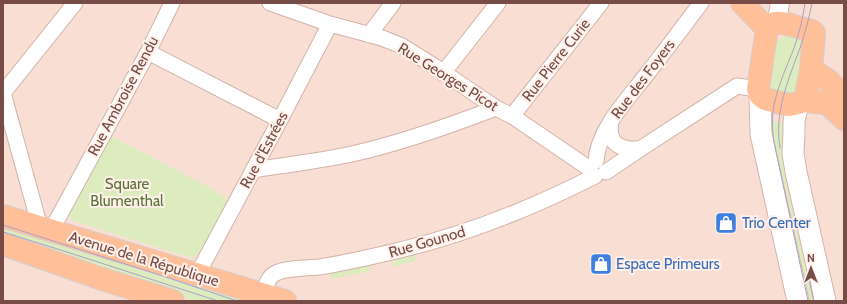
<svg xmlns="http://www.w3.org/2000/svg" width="847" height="304" viewBox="0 0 847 304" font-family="Cabin,sans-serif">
	<rect width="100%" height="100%" fill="#feece2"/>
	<path fill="#f8ded3" d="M3 3H844V301H3Z"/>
	<path fill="#ddecbf" d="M790 36 800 38 805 41 796 92 792 95 773 90 770 84V80L777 42C780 37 784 36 790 36Z
		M765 119 788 124 818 301H804Z
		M109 135 203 184 228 199 201 251 192 258 71 220 69 211Z
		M3 221 243 300 244 301H194L37 252 3 238Z
		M414 255 416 261 392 267 391 261Z
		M369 266 371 271 331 279 330 273Z"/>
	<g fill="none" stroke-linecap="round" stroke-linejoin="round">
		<g stroke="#d2b3aa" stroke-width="17">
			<path id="minor" d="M270 3 330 24 382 38 402 46 434 66 496 108 512 116 590 169
				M369 35 393 3
				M148 52 280 120
				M443 73 498 3
				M3 93 40 227
				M3 93 75 3
				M512 116 601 3
				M611 121C607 144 619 150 640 149
				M596 161C598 129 628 99 647 74 665 51 683 27 701 3
				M253 170C286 165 319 161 352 154 401 143 449 126 496 108
				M606 172 640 149 737 86 758 89
				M51 231 148 52 172 3
				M197 275 280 120 330 24
				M261 301C264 293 266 279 274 274 284 268 307 268 319 267 345 263 371 257 396 251 465 235 532 208 595 176"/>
		</g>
		<g stroke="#d2b3aa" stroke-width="20">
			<path id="tertiary" d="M779 22 778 15 780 3"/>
		</g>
		<g stroke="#d8b2a9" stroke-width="23">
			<path id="secondary" d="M760 95 761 134 798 301
				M798 103 794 121V132L793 153 796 172 825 301"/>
		</g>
		<g stroke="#d9cdcb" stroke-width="24">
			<path id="primary" d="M742 3 767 29
				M811 69 829 81 844 98
				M805 101 811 69 814 33 812 31C805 29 798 27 791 25 778 22 769 19 766 35L758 89 760 95 765 99 789 105 798 103 805 101 824 103 829 105 844 119
				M3 216 285 301
				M3 244 99 278 173 301"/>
		</g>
		<use href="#minor" stroke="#fff" stroke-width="15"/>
		<use href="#tertiary" stroke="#fff" stroke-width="18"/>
		<use href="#secondary" stroke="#fff" stroke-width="21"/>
		<use href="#primary" stroke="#ffbf98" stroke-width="22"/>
		<path stroke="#aba0c8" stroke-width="1" d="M805 3C803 18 799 34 794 48 787 66 779 83 775 101 771 116 772 132 775 147L808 301
			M780 148C774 112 788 81 800 48 805 33 809 19 812 3
			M3 225 163 276 237 301
			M3 232 67 252 218 301
			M808 271 814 301"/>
	</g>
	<defs>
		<g id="shop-square" transform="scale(1.15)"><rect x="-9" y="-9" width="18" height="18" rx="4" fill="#3f7fe0" stroke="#fff1ea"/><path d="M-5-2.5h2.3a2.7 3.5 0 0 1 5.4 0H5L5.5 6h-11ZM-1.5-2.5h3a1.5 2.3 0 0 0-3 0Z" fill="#fff"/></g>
	</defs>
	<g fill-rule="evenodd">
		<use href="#shop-square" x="726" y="223"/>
		<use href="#shop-square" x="601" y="264"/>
	</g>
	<g text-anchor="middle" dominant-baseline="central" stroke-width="4" stroke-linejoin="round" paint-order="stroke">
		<g font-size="15" fill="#784c46" stroke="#fff1ea">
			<text transform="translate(556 60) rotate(-52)">Rue Pierre Curie</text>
			<text transform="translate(448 77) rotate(32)">Rue Georges Picot</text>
			<text transform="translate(643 79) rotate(-53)">Rue des Foyers</text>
			<text transform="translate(123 96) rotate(-62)">Rue Ambroise Rendu</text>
			<text transform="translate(264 150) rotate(-62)">Rue d'Estrées</text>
			<text transform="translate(427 242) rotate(-16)">Rue Gounod</text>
			<text transform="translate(144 259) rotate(17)">Avenue de la République</text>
		</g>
		<g font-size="15" fill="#587338" stroke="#fff1ea">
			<text x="127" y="184">Square<tspan x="127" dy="17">Blumenthal</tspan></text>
		</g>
		<g font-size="15" fill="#366cbe" stroke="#fff1ea" text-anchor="start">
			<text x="742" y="223">Trio Center</text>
			<text x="616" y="264">Espace Primeurs</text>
		</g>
	</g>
	<rect width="847" height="304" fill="none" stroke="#784c46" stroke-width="8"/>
	<g transform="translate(811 268)" stroke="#fff1ea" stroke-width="3" paint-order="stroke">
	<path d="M0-3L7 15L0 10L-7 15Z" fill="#784c46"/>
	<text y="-6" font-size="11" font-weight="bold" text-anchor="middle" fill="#784c46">N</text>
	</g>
</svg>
